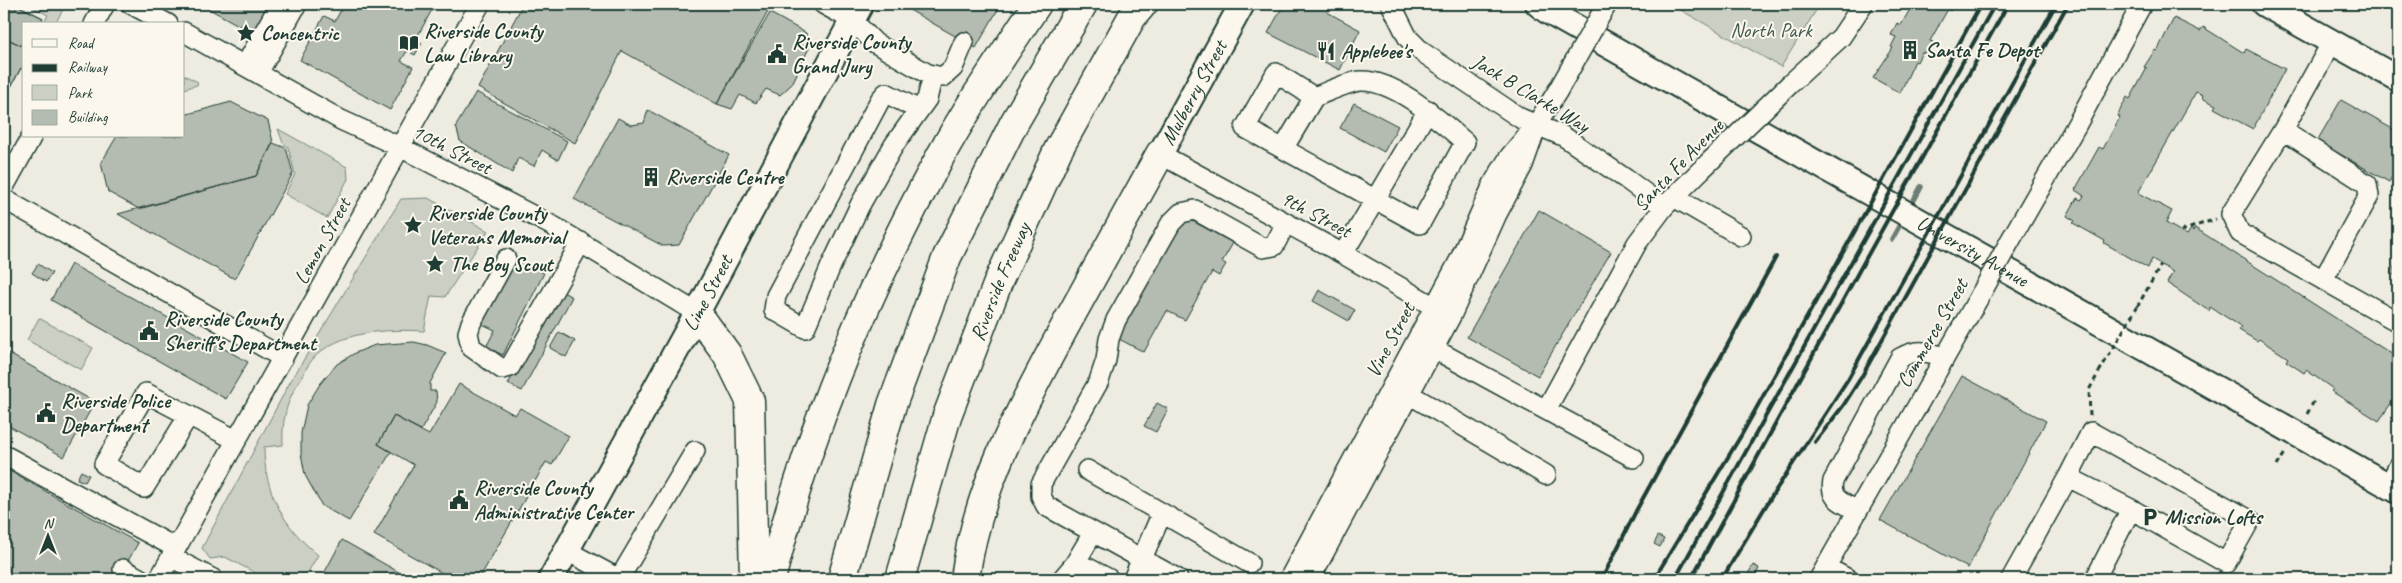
<svg xmlns="http://www.w3.org/2000/svg" width="2402" height="583" viewBox="0 0 2402 583" font-family="Caveat,sans-serif">
	<rect width="100%" height="100%" fill="#eeece1"/>
	<filter id="ink" filterUnits="userSpaceOnUse"><feTurbulence type="fractalNoise" baseFrequency=".02" numOctaves="2"/><feDisplacementMap in="SourceGraphic" scale="10" xChannelSelector="R" yChannelSelector="G"/><feConvolveMatrix kernelMatrix="1 2 1 2 8 2 1 2 1" color-interpolation-filters="sRGB"/></filter>
	<g filter="url(#ink)">
		<path fill="#cbcfc4" stroke="#75867c" d="M27 4H66L55 24H43L48 15Z
			M1670 4H1820L1781 67Z
			M184 75 198 82 197 85 184 89Z
			M278 129 347 167 348 179 327 218 285 194 295 174 288 147 283 143Z
			M428 198 488 231 445 297 431 296 424 331C389 329 338 330 312 360 307 366 304 373 300 380 286 401 282 421 283 445L264 447C264 492 284 527 318 555L304 579H267L225 557 210 559 202 548 289 384 401 199Z
			M39 318 93 348 81 370 27 340Z"/>
		<g fill="none" stroke-linecap="round" stroke-linejoin="round">
			<path stroke="#6c7d74" stroke-width="5.5" d="M1909 209 1921 187
				M1892 239 1903 219"/>
		</g>
		<path fill="#b4bbb0" stroke="#1f3d34" d="M4 4 16 8 17 5 43 18 39 24H24V70L21 68 4 100Z
			M4 4 16 8 17 5 43 18 39 24H24V47L4 37Z
			M200 4H271L255 34Z
			M344 4H430L434 6 416 39 422 43 415 55 407 51 401 61 413 67 390 110 300 60 324 16 335 21Z
			M523 4H762L770 8 717 104 622 51 575 143 478 88Z
			M908 4H1001L976 48 906 8Z
			M1284 4H1331L1327 12 1360 30 1340 70 1268 33Z
			M1913 4H1954L1950 11 1948 9 1930 41 1933 42 1927 54 1922 52 1917 62 1915 61 1900 93 1873 78 1893 48 1891 47 1896 37 1891 35 1897 23 1901 25Z
			M770 13 806 33 810 46 792 84 780 95 766 89 756 103 740 95 732 109 717 104Z
			M2174 18 2200 31 2203 27 2244 53 2246 49 2285 69 2253 129 2214 108 2216 105 2202 98 2203 95 2196 92 2138 193 2172 211 2166 223 2187 235 2191 229 2193 231 2195 228 2398 358V393L2379 421 2331 391 2333 389 2306 370 2304 373 2286 361 2288 358 2259 339 2257 341 2239 330 2242 327 2210 307 2209 311 2167 283 2173 272 2152 259 2148 268 2104 243 2105 241 2073 223 2075 221 2067 216 2077 198 2081 200 2084 196 2075 190 2099 147 2103 149 2120 117 2117 116 2127 97 2130 99 2147 68 2144 67 2155 50 2157 51Z
			M4 37 24 47V70L21 68 4 100Z
			M476 92 567 141 558 160 542 150 534 166 518 158 512 173 460 141 456 126Z
			M2341 100 2398 132V166L2389 182 2317 141Z
			M231 102 268 121 273 142 256 176 139 209 108 192 101 163 117 136H184V115Z
			M1354 103 1398 126 1384 152 1340 128Z
			M648 110 729 155 679 245 663 246 574 199 618 118 631 125 644 123Z
			M273 143 286 148 293 173 235 279 118 214 256 176Z
			M1539 210 1611 252 1538 376 1467 337Z
			M1185 217 1233 243 1222 262 1226 264 1219 276 1212 272 1185 320 1167 311 1144 352 1117 338Z
			M512 256 544 273 503 355 486 347 495 330 480 323Z
			M2398 260V279L2392 272Z
			M38 264 52 273 46 282 32 273Z
			M71 264 248 362 226 399 51 300Z
			M558 289 572 297 522 391 508 384Z
			M1319 290 1355 310 1349 321 1313 301Z
			M559 332 575 341 566 357 550 348Z
			M414 342 427 345 446 353 430 383V391H436L437 402 421 430 394 416 378 444 391 452 349 521 322 506 305 475 301 453V433L307 405 320 384 337 364 355 353 375 345Z
			M4 351 95 402 64 457 4 423Z
			M1962 376 2046 421 1968 568 1880 520Z
			M459 384 515 415 520 408 569 436 552 465 546 462 479 579H453L374 535 414 465 378 444 394 416 429 435Z
			M1157 403 1168 409 1156 432 1144 426Z
			M4 468 138 543 118 579H4Z
			M81 471 89 475 85 482 77 479Z
			M1658 536 1664 539 1660 547 1654 544Z
			M342 540 411 579H321Z
			M1753 565 1759 568 1754 579 1747 576Z"/>
		<g fill="none" stroke-linecap="round" stroke-linejoin="round">
			<g stroke="#1f3d34" stroke-width="22">
				<path id="minor" d="M131 4 168 24
					M823 4 852 20 875 43 928 74 943 77 953 68 964 42
					M1391 4 1408 38 1422 52 1520 118 1563 136 1626 179 1664 207
					M94 24 105 4
					M184 32 341 120 400 147 553 226 697 313
					M2332 42 2283 130 2231 214 2240 233 2398 322
					M245 66 280 4
					M258 73 297 4
					M1276 73 1314 97C1328 92 1347 82 1361 81 1396 80 1440 121 1465 142L1420 224 1245 128Z
					M1790 84 1841 37 1863 4
					M919 110 886 93 880 100 776 296 774 310 805 328 831 266 860 205 894 145 927 99 933 75
					M2283 130 2367 184 2369 196 2323 280
					M1283 149 1314 97
					M1160 154 1343 254 1445 313
					M4 187 32 136
					M1674 197 1741 236
					M4 199 283 358
					M2010 241 2076 126 2142 4
					M1343 254 1428 110
					M506 259 471 323 468 333 471 347 502 369 510 367 581 242
					M1434 349 1634 458
					M1409 394 1546 475
					M1546 410 1637 243 1664 207 1701 170
					M189 415 144 488 104 464 146 393 236 440
					M4 455 176 548
					M1087 470 1162 513 1133 579
					M2068 477 2091 432 2250 520 2226 563 2131 509
					M2389 485 2398 467
					M1857 511C1843 502 1829 500 1833 481L1900 358C1918 348 1926 352 1945 357
					M1162 513 1249 563
					M567 551 619 579 695 451
					M171 557 213 579
					M1074 565 1088 568 1109 579
					M1826 567 1848 579
					M123 569 141 579
					M159 579 480 4
					M1062 579 1074 565 1093 533
					M1178 579 1046 506 1041 496V484L1099 381 1106 360 1109 339 1116 320 1171 223 1181 213 1195 210 1263 248 1274 246 1286 223
					M1289 579 1459 261 1494 182 1510 156 1536 125 1557 92
					M1310 579 1451 316 1497 214 1523 165 1534 134
					M1819 579 1982 292
					M2011 579 2068 477 2131 509 2095 579"/>
			</g>
			<g stroke="#1f3d34" stroke-width="28">
				<g id="major">
					<path id="s1" d="M1538 4 1547 11 2398 491"/>
					<path d="M2264 4 2398 79"/>
					<path id="s2" d="M1160 154 1242 4"/>
					<path id="s3" d="M551 579 697 313 861 4"/>
				</g>
			</g>
			<g stroke="#1f3d34" stroke-width="31">
				<g id="highway">
					<path d="M697 313 727 354 750 401 754 579"/>
					<path d="M771 579C808 432 867 290 940 157 969 104 1004 54 1037 4"/>
					<path d="M842 579 892 405 947 257 1014 123 1083 4"/>
					<path id="s4" d="M900 579 947 416 999 280 1058 150 1132 17 1143 4"/>
					<path d="M965 579C977 486 1024 402 1068 321 1099 265 1129 210 1160 154"/>
				</g>
			</g>
			<path stroke="#1f3d34" stroke-width="3" stroke-dasharray="5 4" stroke-linecap="butt" d="M2181 231 2216 219
				M2137 307 2161 265
				M2307 414 2314 401
				M2090 416 2089 390 2099 372
				M2277 466 2285 453"/>
			<use href="#minor" stroke="#fbf7ec" stroke-width="19"/>
			<use href="#major" stroke="#fbf7ec" stroke-width="24"/>
			<use href="#highway" stroke="#fbf7ec" stroke-width="28"/>
			<path stroke="#1f3d34" stroke-width="4" d="M1815 442 1843 406 1862 376 2068 4
				M1602 579 1637 509 1776 257
				M1654 579 1742 434 1981 4
				M1675 579 1995 4
				M1691 579 1860 269 2008 4
				M1722 579 1770 499 1848 379 2056 4"/>
			<g stroke="#1f3d34" stroke-width="22" stroke-linecap="butt">
				<path id="minor-bridge" d="M1557 92 1607 4
					M1701 170 1790 84
					M1982 292 2010 241"/>
			</g>
			<path stroke="#1f3d34" stroke-width="3" stroke-dasharray="5 4" stroke-linecap="butt" d="M2099 372 2137 307"/>
			<use href="#minor-bridge" stroke="#fbf7ec" stroke-width="19"/>
		</g>
	</g>
	<defs>
		<g id="sight-bare" transform="scale(1.5)"><path d="M0-6L1.8-2.2L6-1.7L2.9 1.2L3.7 5.4L0 3.3L-3.7 5.4L-2.9 1.2L-6-1.7L-1.8-2.2Z" fill="#1f3d34" stroke="#fbf7ec" stroke-width="2.5" paint-order="stroke"/></g>
		<g id="library-bare" transform="scale(1.5)"><path d="M-6-4Q-3-5.5-.7-3.5V5Q-3 3-6 4ZM6-4Q3-5.5 .7-3.5V5Q3 3 6 4Z" fill="#1f3d34" stroke="#fbf7ec" stroke-width="2.5" paint-order="stroke"/></g>
		<g id="building-bare" transform="scale(1.5)"><path d="M-4-6H4V6H1V3H-1V6H-4ZM-2.5-4.3h1.7v1.8h-1.7ZM.8-4.3h1.7v1.8H.8ZM-2.5-1h1.7V.8h-1.7ZM.8-1h1.7V.8H.8Z" fill="#1f3d34" stroke="#fbf7ec" stroke-width="2.5" paint-order="stroke"/></g>
		<g id="restaurant-bare" transform="scale(1.5)"><path d="M-5-6h1v4h1v-4h1v4h1v-4h1v5L-1.5 .5V6h-2V.5L-5-1ZM5-6V6H3V1.5H1.5Q1.5-4 5-6Z" fill="#1f3d34" stroke="#fbf7ec" stroke-width="2.5" paint-order="stroke"/></g>
		<g id="civic-bare" transform="scale(1.5)"><path d="M-.6-6.5H3V-4.5H.6V-3L4-1V1h2V6H-6V1h2V-1L-.6-3ZM-1.2 2.5V6h2.4V2.5Z" fill="#1f3d34" stroke="#fbf7ec" stroke-width="2.5" paint-order="stroke"/></g>
		<g id="parking-bare" transform="scale(1.5)"><path d="M-3.5-5.5H1a3.5 3.5 0 0 1 0 7H-1V5.5H-3.5ZM-1-3.4V-.6H.8a1.4 1.4 0 0 0 0-2.8Z" fill="#1f3d34" stroke="#fbf7ec" stroke-width="2.5" paint-order="stroke"/></g>
	</defs>
	<g fill-rule="evenodd">
		<use href="#sight-bare" x="246" y="33"/>
		<use href="#library-bare" x="409" y="43"/>
		<use href="#building-bare" x="1910" y="50"/>
		<use href="#restaurant-bare" x="1326" y="51"/>
		<use href="#civic-bare" x="777" y="54"/>
		<use href="#building-bare" x="651" y="177"/>
		<use href="#sight-bare" x="413" y="225"/>
		<use href="#sight-bare" x="435" y="264"/>
		<use href="#civic-bare" x="149" y="331"/>
		<use href="#civic-bare" x="46" y="413"/>
		<use href="#civic-bare" x="459" y="500"/>
		<use href="#parking-bare" x="2150" y="517"/>
	</g>
	<g text-anchor="middle" dominant-baseline="central" stroke-width="4" stroke-linejoin="round" paint-order="stroke">
		<g font-size="21" fill="#415a51" stroke="#fbf7ec">
			<text x="1771" y="30">North Park</text>
		</g>
		<g font-size="21" font-weight="bold" fill="#1f3d34" stroke="#fbf7ec" text-anchor="start">
			<text x="424" y="31">Riverside County<tspan x="424" dy="24">Law Library</tspan></text>
			<text x="261" y="33">Concentric</text>
			<text x="792" y="42">Riverside County<tspan x="792" dy="24">Grand Jury</tspan></text>
			<text x="1925" y="50">Santa Fe Depot</text>
			<text x="1341" y="51">Applebee's</text>
			<text x="666" y="177">Riverside Centre</text>
			<text x="428" y="213">Riverside County<tspan x="428" dy="24">Veterans Memorial</tspan></text>
			<text x="450" y="264">The Boy Scout</text>
			<text x="164" y="319">Riverside County<tspan x="164" dy="24">Sheriff's Department</tspan></text>
			<text x="61" y="401">Riverside Police<tspan x="61" dy="24">Department</tspan></text>
			<text x="474" y="488">Riverside County<tspan x="474" dy="24">Administrative Center</tspan></text>
			<text x="2165" y="517">Mission Lofts</text>
		</g>
		<g font-size="21" fill="#1f3d34" stroke="#fbf7ec">
			<text stroke="none"><textPath href="#s2" startOffset="70">Mulberry Street</textPath></text>
			<text transform="translate(1531 93) rotate(31)">Jack B Clarke Way</text>
			<text transform="translate(452 149) rotate(27)">10th Street</text>
			<text transform="translate(1678 165) rotate(-46)">Santa Fe Avenue</text>
			<text transform="translate(1316 214) rotate(28)">9th Street</text>
			<text transform="translate(322 241) rotate(-61)">Lemon Street</text>
			<text stroke="none"><textPath href="#s1" startOffset="500">University Avenue</textPath></text>
			<text stroke="none"><textPath href="#s4" startOffset="314">Riverside Freeway</textPath></text>
			<text stroke="none"><textPath href="#s3" startOffset="326">Lime Street</textPath></text>
			<text transform="translate(1932 333) rotate(-60)">Commerce Street</text>
			<text transform="translate(1390 340) rotate(-62)">Vine Street</text>
		</g>
	</g>
	<rect width="2402" height="583" fill="none" stroke="#fbf7ec" stroke-width="20"/>
	<rect x="10" y="10" width="2382" height="563" fill="none" stroke="#1f3d34" stroke-width="2" filter="url(#ink)"/>
	<rect x="22" y="22" width="162" height="115" fill="#fbf7ec" stroke="#a3ada2"/>
	<rect x="32" y="39" width="25" height="8" fill="#fbf7ec" stroke="#a3ada2"/>
	<text x="68" y="48" font-size="15" fill="#1f3d34">Road</text>
	<rect x="32" y="64" width="25" height="8" fill="#1f3d34" stroke="#a3ada2"/>
	<text x="68" y="72" font-size="15" fill="#1f3d34">Railway</text>
	<rect x="32" y="85" width="25" height="15" fill="#cbcfc4" stroke="#a3ada2"/>
	<text x="68" y="98" font-size="15" fill="#1f3d34">Park</text>
	<rect x="32" y="110" width="25" height="15" fill="#b4bbb0" stroke="#a3ada2"/>
	<text x="68" y="122" font-size="15" fill="#1f3d34">Building</text>
	<g transform="translate(48 536)" stroke="#fbf7ec" stroke-width="4" paint-order="stroke">
	<path d="M0-4L9 19L0 12L-9 19Z" fill="#1f3d34"/>
	<text y="-8" font-size="14" font-weight="bold" text-anchor="middle" fill="#1f3d34">N</text>
	</g>
</svg>
